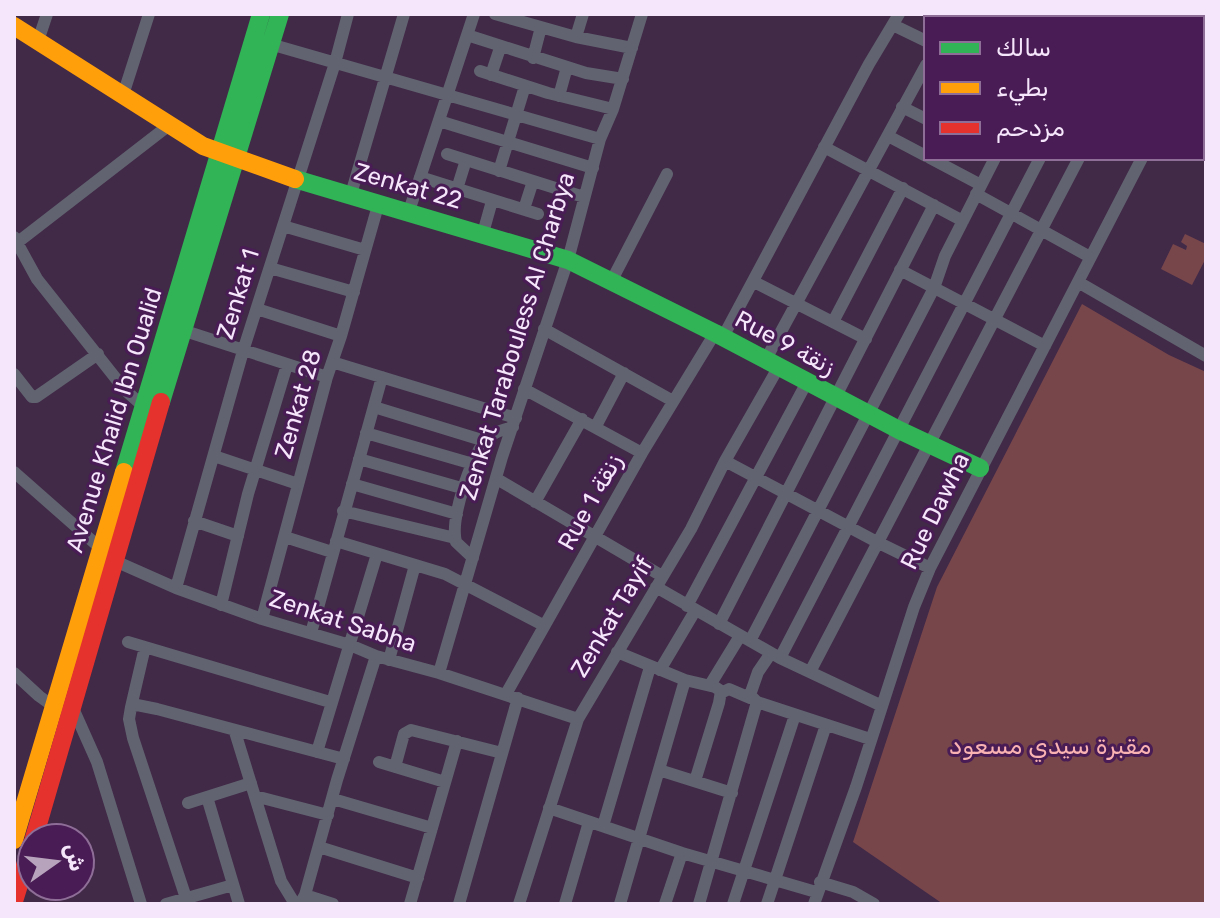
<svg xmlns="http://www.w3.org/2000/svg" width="1220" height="918" viewBox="0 0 1220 918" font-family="Rubik,Cairo,sans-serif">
	<rect width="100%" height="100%" fill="#412948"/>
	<path fill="#77464b" d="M1185 234 1206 244V258L1192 285 1161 269 1173 244 1186 250 1187 246 1181 242Z
		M1082 304 1169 355 1206 372V904H943L853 842 937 587Z"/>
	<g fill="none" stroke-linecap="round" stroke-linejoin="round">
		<path stroke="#616470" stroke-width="12" d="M495 14 576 37 632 48
			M1060 14 1064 18
			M952 18 954 14
			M1006 18 1008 14
			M1105 18 1108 14
			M1151 18 1153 14
			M893 25 926 41
			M467 35 586 73 623 79
			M576 37 583 14
			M38 41 47 14
			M1202 41 1206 33
			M270 44 600 139
			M533 58 541 27
			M480 71 548 93 613 109
			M491 75 500 48
			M123 95 149 14
			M559 96 567 67
			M902 107 926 119
			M439 121 593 168
			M888 136 926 156
			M824 147 963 221
			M447 154 584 197
			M930 158 981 185
			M499 171 525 86
			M420 177 538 214
			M457 189 466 160
			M351 194 404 14
			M976 194 1090 257
			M524 209 533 181
			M409 211 474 14
			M283 226 365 250
			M483 233 492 201
			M14 237 37 279 125 390 143 406
			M18 242 168 126
			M270 268 354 292
			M900 270 1045 346
			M612 280 667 174
			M754 282 866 339
			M1078 282 1206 356
			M257 309 341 336
			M833 322 903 188
			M544 329 673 401
			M182 330 327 377
			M723 337 869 64 899 14
			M765 361 926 65
			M332 362 516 418
			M14 374 32 397H36L98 354
			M524 389 642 453
			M374 407 485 441
			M596 426 624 373
			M366 433 473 464
			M214 456 298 484
			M359 459 465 489
			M725 461 877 542 930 568
			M14 472 115 561 176 588 262 619 350 645 376 656 439 673 578 719
			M497 479 662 576
			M352 484 457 514
			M535 502 582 419
			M343 511 455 538
			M194 521 238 536
			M285 537 332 552
			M336 541 445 574 543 625
			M473 558 456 542C450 519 470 460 485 441 492 432 503 430 513 427
			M656 587 780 658 882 706
			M176 588 243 351 335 63 348 14
			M221 605 248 494 287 365
			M687 606 807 382
			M262 619 327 377 341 336 379 202
			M719 624 934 205
			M311 633 382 377
			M750 641 934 288 945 256 995 158
			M128 642 330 702
			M617 652 685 680 715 687 721 691 719 703 695 781
			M780 658 1040 158
			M389 660 415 565
			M660 670 695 611
			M810 672 1079 158
			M14 673 39 696 57 709
			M439 673 502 457 568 260 600 139 613 109 642 14
			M710 685 740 636
			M721 693 729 689 750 698
			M506 694 642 453 715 333
			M757 702 870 739
			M72 706 97 762 141 904
			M131 707 145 647
			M235 732 281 881 295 904
			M317 752 377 554
			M379 762 445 782
			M395 767 404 734 411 730 502 753
			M659 770 732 793
			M255 796 328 815
			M207 797 239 904
			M333 799 432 828
			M188 803 251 783
			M549 808 682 853 816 892
			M603 826 650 667
			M319 847 418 878
			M820 882 853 892 874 904
			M305 895 333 904
			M166 904 233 885
			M188 904 133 738 129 719 131 707 137 705 157 709 344 759
			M300 904 305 895 337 780 376 656
			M410 904 457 741
			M459 904 518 698
			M519 904 578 719 691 529 725 461 778 368
			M565 904 589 822
			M620 904 685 680
			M665 904 682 853
			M699 904 757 702 750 695 758 672 771 653
			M733 904 795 715
			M767 904 826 725
			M814 904 856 787 914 607 930 568 1142 158"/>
		<path stroke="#30b455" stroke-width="18" d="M295 179 568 260 715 333 899 430 980 468
			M161 402 280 14
			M124 472 261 14"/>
		<path stroke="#ff9f0a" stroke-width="18" d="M14 26 203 146 295 179
			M14 840 124 472"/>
		<path stroke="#e5322d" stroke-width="18" d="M34 838 161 402
			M14 901 32 843"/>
	</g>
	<g text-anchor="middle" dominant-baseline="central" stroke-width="6" stroke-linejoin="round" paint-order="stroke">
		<g font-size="24" fill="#f6e6fb" stroke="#491c55">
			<text transform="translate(408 186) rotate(16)">Zenkat 22</text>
			<text transform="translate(238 294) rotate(-73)">Zenkat 1</text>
			<text transform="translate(517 336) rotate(-73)">Zenkat Tarabouless Al Charbya</text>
			<text transform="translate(785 343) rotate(28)">Rue 9 زنقة</text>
			<text transform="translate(298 404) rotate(-74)">Zenkat 28</text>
			<text transform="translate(114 420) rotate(-73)">Avenue Khalid Ibn Oualid</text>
			<text transform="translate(590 502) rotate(-61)">Rue 1 زنقة</text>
			<text transform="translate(935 511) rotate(-64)">Rue Dawha</text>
			<text transform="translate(612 617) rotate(-59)">Zenkat Tayif</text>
			<text transform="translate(343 621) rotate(18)">Zenkat Sabha</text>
		</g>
		<g font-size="24" fill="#fab3b3" stroke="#491c55">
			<text x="1050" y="746">مقبرة سيدي مسعود</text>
		</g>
	</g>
	<rect width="1220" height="918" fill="none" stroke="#f6e6fb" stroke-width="32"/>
	<rect x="924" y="16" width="280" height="144" fill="#491c55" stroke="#8e6d97" stroke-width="2"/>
	<rect x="940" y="42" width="40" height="12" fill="#30b455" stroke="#8e6d97" stroke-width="2"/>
	<text x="996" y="56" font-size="24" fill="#f6e6fb">سالك</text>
	<rect x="940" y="82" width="40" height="12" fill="#ff9f0a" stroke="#8e6d97" stroke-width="2"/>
	<text x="996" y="96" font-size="24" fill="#f6e6fb">بطيء</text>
	<rect x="940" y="122" width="40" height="12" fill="#e5322d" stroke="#8e6d97" stroke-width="2"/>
	<text x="996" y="136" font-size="24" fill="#f6e6fb">مزدحم</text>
	<g transform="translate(56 862) rotate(76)"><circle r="38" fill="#491c55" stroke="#8e6d97" stroke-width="2"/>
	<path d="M0-6L14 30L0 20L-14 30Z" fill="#b7a4bc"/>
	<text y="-12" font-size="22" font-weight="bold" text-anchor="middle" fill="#f6e6fb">ش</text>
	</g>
</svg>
